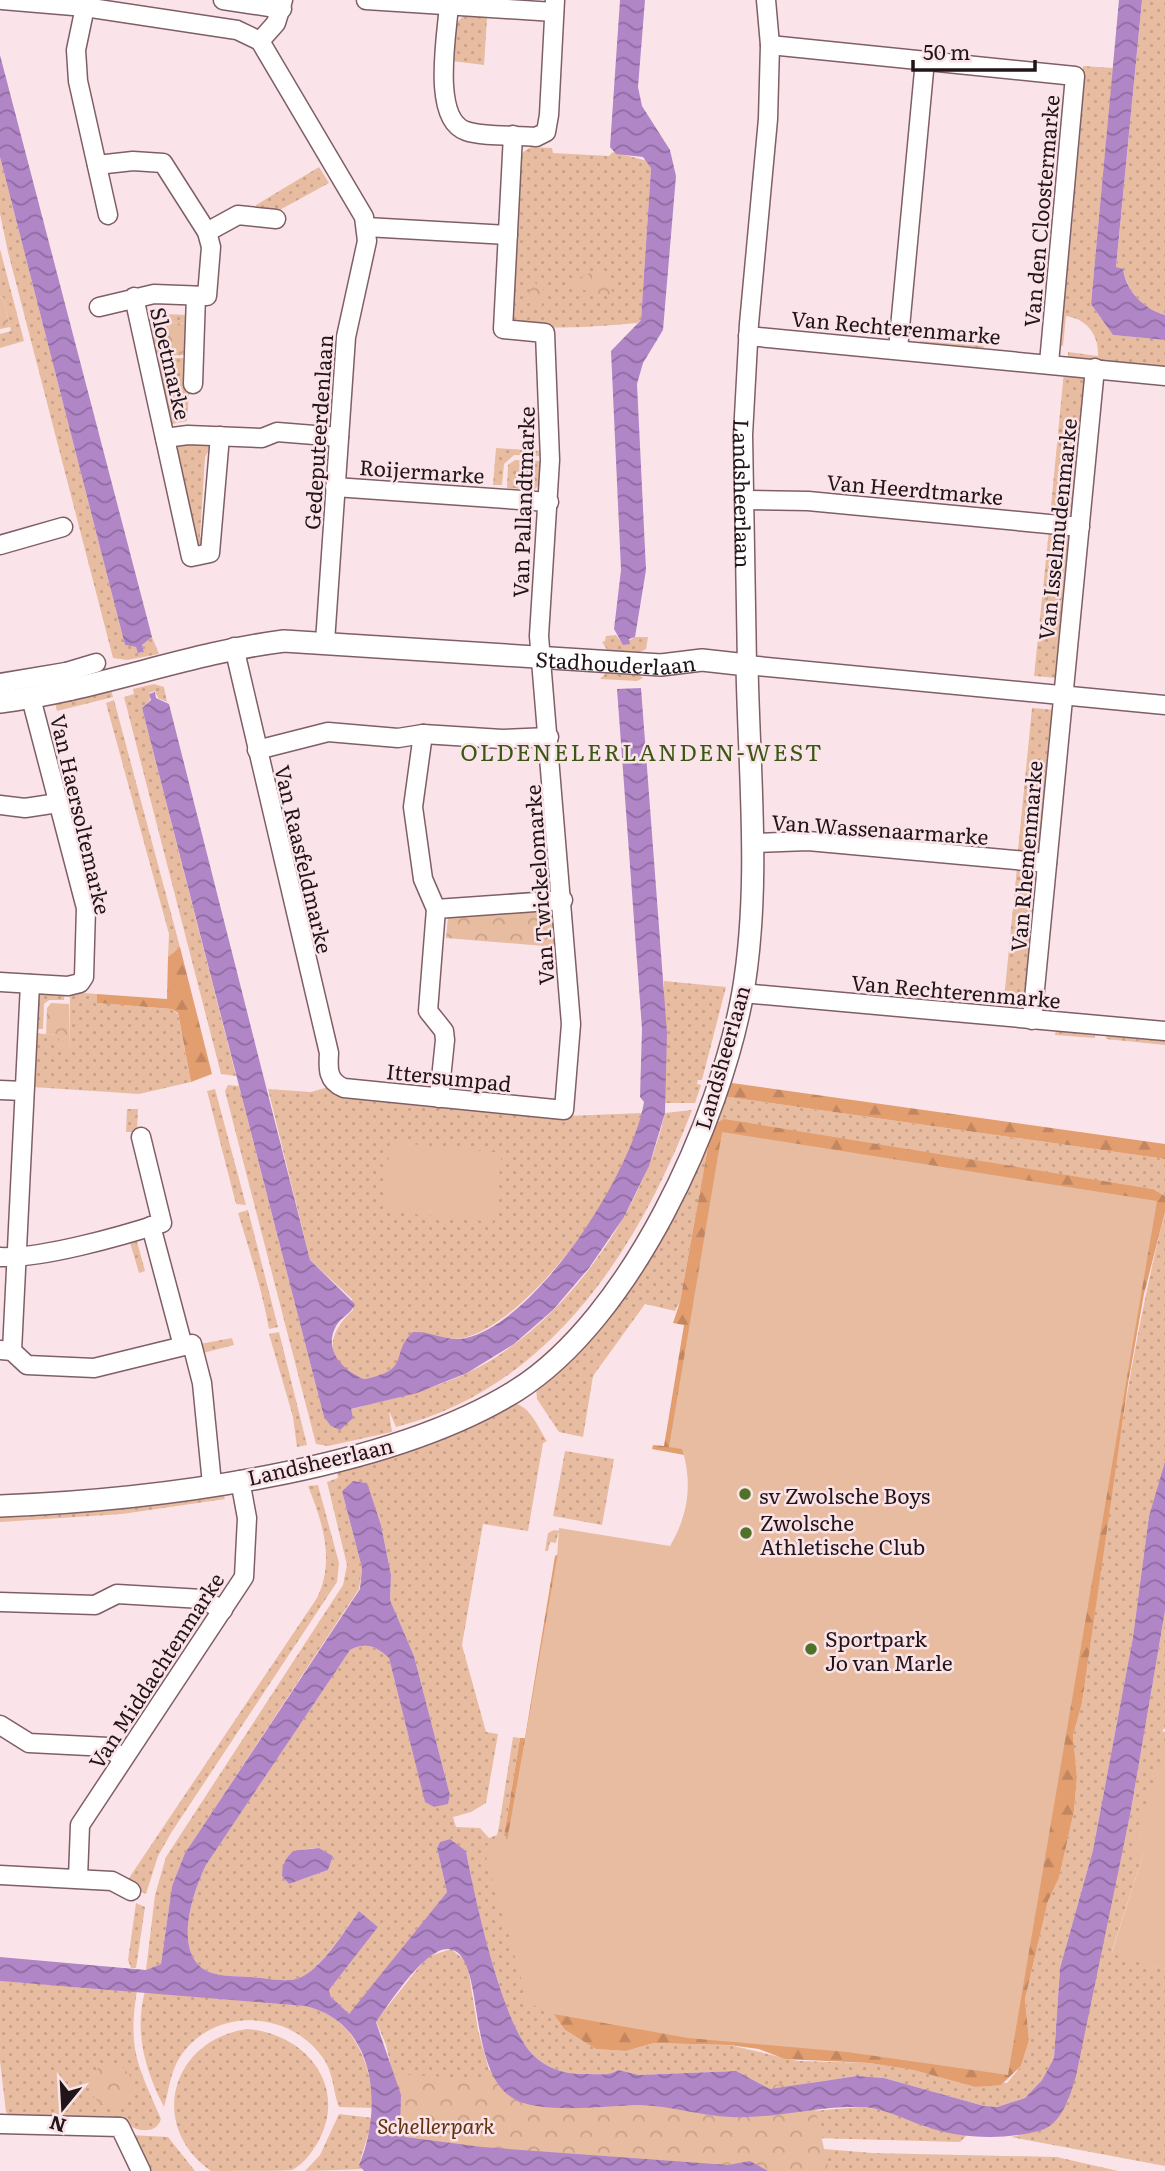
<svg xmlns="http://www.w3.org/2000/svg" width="1165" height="2171" viewBox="0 0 1165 2171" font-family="Literata,serif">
	<defs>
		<pattern id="grass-dots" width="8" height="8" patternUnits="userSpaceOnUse" patternTransform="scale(1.75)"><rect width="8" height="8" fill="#e8bca0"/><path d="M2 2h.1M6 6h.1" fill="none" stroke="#c7a189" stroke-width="1.8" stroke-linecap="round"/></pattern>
		<pattern id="forest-firs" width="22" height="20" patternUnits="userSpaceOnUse" patternTransform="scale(1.75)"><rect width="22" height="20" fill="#e39e70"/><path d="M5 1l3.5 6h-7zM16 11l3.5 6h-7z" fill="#c28760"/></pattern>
		<pattern id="park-crowns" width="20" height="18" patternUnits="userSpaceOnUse" patternTransform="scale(1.75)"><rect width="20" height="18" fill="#e8bca0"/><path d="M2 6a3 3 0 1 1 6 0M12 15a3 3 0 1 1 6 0" fill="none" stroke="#c7a189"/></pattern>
		<pattern id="water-waves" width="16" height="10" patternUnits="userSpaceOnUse" patternTransform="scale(1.75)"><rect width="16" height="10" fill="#b086c7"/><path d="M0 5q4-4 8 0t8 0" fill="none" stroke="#8f6ca1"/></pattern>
	</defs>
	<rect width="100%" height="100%" fill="#fbe4e9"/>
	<path fill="url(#grass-dots)" fill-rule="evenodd" d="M1142 0H1165V315C1144 309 1127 292 1123 269L1116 268Z
		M464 15 487 18 484 65 452 61 454 26Z
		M1083 66 1113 68 1091 304 1113 335 1165 340V369L1068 357V352L1098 356C1099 335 1087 319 1066 316L1063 346 1058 345Z
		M531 147 552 148 553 153 609 156 613 152 648 161 651 168 641 320 637 323C613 325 527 334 511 319L519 159 523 152Z
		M0 157 125 645 136 647 139 653 144 652 142 645 152 637 159 654 127 660 113 658 8 252 0 214Z
		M319 167 329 183 276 212 255 210 256 205Z
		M0 249 24 341 0 348V334L11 331 3 297 0 298Z
		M166 314 187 315 186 324 169 322 168 330 161 329 158 315Z
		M920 341 984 346 982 351 918 345Z
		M167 358H185L184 376 190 382 187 421 172 424 156 362Z
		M1064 371 1083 376 1086 383 1074 510 1065 517H1050Z
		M176 443 210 444 211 447 205 457 200 537 207 538 205 544H197L172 451Z
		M496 448 542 451 541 456 514 455 504 464 502 485H493Z
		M515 460 541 461 539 485 534 490 507 488 508 465Z
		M1049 530 1066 534 1071 540 1058 678 1034 676Z
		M616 635 623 644 635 637H648L646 649 640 652 608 651 602 642 605 641 606 636Z
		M606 673 639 675 643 678 637 681 600 679Z
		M154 684 164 687 167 702 158 698 155 691 149 693 150 700 142 708 236 1076 221 1074 124 697 134 694 133 689Z
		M111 690 113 697 57 711 55 703Z
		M114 700 180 947 168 957 169 934 106 703Z
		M1032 708 1056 710 1040 849 1034 854H1021L1018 850Z
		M1017 867 1031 869 1037 875 1023 1010 1003 1009Z
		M664 981 726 987 702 1080H698L697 1084 701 1085 695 1103H664Z
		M44 991 65 992 64 1000H49L44 1004 43 1029H33L38 997Z
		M70 992 97 994V1003L172 1009 178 1014 191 1082 139 1094 33 1087V1033L59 1035V1051H69Z
		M1056 1029 1095 1033V1038L1055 1035Z
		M1107 1035 1165 1040V1045L1106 1039Z
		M228 1085 239 1086 324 1417C372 1402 421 1395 467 1373 561 1329 643 1213 665 1113L692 1110C638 1250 550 1388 396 1427L389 1411 392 1432 328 1446 316 1444 225 1091Z
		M332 1086 567 1116 642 1113C628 1183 538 1312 470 1336 446 1345 432 1328 408 1337 398 1367 396 1373 364 1379 326 1363 323 1337 353 1310L352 1299 310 1260 268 1089 311 1092Z
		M215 1089 246 1205 236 1204 207 1091Z
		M721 1096 1165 1159V1196L1153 1189 717 1120 712 1124 680 1302 675 1311 645 1304 593 1376 583 1437 559 1432 537 1399 536 1385 582 1342Z
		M127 1109H138L137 1132H126Z
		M248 1210 278 1327 269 1329C262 1290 250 1252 238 1213Z
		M1165 1212V1464L1149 1516 1133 1637 1093 1850 1060 1968 1054 2058 1042 2080 1025 2098 997 2107 984 2106 884 2078 857 2076 770 2089 736 2071 639 2075 618 2070C608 2076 600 2074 588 2074 569 2075 547 2069 533 2055 502 2024 475 1898 466 1851L450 1839 440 1842 437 1848 447 1892 349 2015 331 1997 329 1990 378 1927 359 1911C345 1929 321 1970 299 1978 287 1983 265 1978 251 1977 238 1976 222 1977 209 1972 171 1955 193 1892 206 1865L350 1650C366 1642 376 1646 389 1658L425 1801 434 1807 448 1803 450 1795 414 1656 390 1600 391 1575 381 1525 366 1483 353 1481 342 1491 362 1568 359 1589 185 1853 172 1886 161 1964 146 1970 155 1895 166 1857 343 1585 347 1565 327 1482 338 1478 337 1472 395 1456 399 1449 469 1424 509 1403C529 1402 537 1426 547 1441L543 1443 528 1531 483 1524 462 1645 486 1732 498 1734 486 1803 471 1812 453 1817 456 1827 480 1828 489 1838 497 1835 499 1826 513 1737 520 1738 504 1836H515L523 1816 563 1575 558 1550 577 1554 580 1537 558 1533 556 1543 550 1542 548 1551H545L548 1533 554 1530 698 1554 697 1558 708 1560 712 1571 709 1587 573 1564 528 1828 705 1857 709 1838 721 1840 723 1829 711 1826 722 1762 772 1769 759 1848 766 1850 795 1671 802 1672 775 1837 1034 1880 778 1836 807 1663 1065 1706 1068 1691 809 1649 838 1475 1097 1518 1007 2066 863 2042 734 2036 548 2006 565 2030 596 2049 626 2051 654 2043 729 2045 798 2061 869 2063 913 2070 975 2087 1007 2083 1021 2066 1029 2040 1025 1999 1048 1901 1059 1878 1074 1811 1077 1777 1073 1736 1082 1703C1106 1538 1124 1373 1165 1212ZM319 1848 333 1856 328 1870 289 1884 282 1876C283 1852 298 1849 319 1848Z
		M136 1238 145 1271 139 1273 129 1239Z
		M279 1332 307 1445 297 1447 293 1417 269 1334Z
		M232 1338 234 1345 203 1353 200 1344Z
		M565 1451 614 1459 602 1525 553 1516Z
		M318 1485 339 1563 337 1582 171 1833 158 1856 146 1894 125 1884 317 1598C335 1561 323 1523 308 1486Z
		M223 1492 225 1499 122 1514 0 1522V1516Z
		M1165 1611V1728L1162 1731 1165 1732V1751L1133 1850 1143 1855 1112 1951 1165 1969V2166L1011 2137C1039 2131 1053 2126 1068 2101L1131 1810Z
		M136 1903 145 1907 136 1968H131L128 1960Z
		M451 1949 467 1962 478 2030 489 2070 777 2114 859 2107 888 2110 926 2127 968 2134 960 2142 776 2137 401 2110 386 2045 376 2021 427 1957Z
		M0 1981 137 1991C127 2050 139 2068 161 2119 156 2136 135 2131 124 2122L13 2118 6 2112 0 2061Z
		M145 1991 305 2006C355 2017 370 2062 374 2108L339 2107C333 2092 334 2076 325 2061 293 2010 214 2005 180 2057 170 2072 169 2091 164 2107 145 2070 134 2032 145 1991Z
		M247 2029C305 2033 349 2086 318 2142 312 2152 303 2165 292 2170 281 2171 227 2171 211 2171 147 2126 171 2040 247 2029Z
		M339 2114 373 2118 359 2165 366 2169 305 2171 320 2155Z
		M131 2135 168 2137 195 2171H149Z
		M777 2145 872 2153 1057 2157 1118 2171H775Z"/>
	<path fill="url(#forest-firs)" d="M180 947 212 1074 191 1082 178 1013 172 1009 97 1003V994L167 999 168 957Z
		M725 1082 1165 1144V1159L721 1096Z
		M724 1119 1153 1189 1165 1196V1212L1144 1294 1128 1384 1082 1703 1073 1736 1077 1777 1074 1811 1059 1878 1048 1901 1025 1999 1029 2040 1021 2066 1001 2085 975 2087 913 2070 869 2063 785 2059 759 2049 729 2045 654 2043 626 2051 596 2049 565 2030 547 2005 734 2036 690 1456 652 1449 653 1445 664 1446 684 1325 673 1323 680 1302 712 1124Z
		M558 1554 515 1836H504L520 1738H525L555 1556Z"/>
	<path fill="url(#park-crowns)" d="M600 269 608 275 612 292 609 296 576 288 573 280Z
		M534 282 548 294 541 306 530 304 528 295Z
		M3 297 10 327 0 329V298Z
		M169 322 186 324 184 355 156 356 149 331 168 330Z
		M547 909 552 914 556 947 446 938 448 917 455 913Z
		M51 1003 69 1004V1052L59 1051V1035L46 1034 47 1008Z
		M90 2085a21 21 0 1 1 42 0a21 21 0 1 1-42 0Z
		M385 2074 716 2090 809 2082 829 2171H378Z"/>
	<path fill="#e8bca0" d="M722 1132 1157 1201 1008 2075 847 2052 688 2038 548 2013 528 2002 483 1846 507 1841 557 1558 559 1528 670 1546C688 1516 693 1483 682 1449L669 1447Z
		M390 1142 502 1153 493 1222 383 1211Z
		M1164 1751H1165V1969L1112 1952 1143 1855 1132 1851Z"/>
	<path fill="url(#water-waves)" d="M620 0H645L638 87 642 106 670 150 676 176 663 330 643 363 637 384 646 570 635 637 629 639 630 644 623 645 614 629 621 570 611 351 641 320 651 168 643 157 616 154 610 147Z
		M1119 0H1142L1116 267 1123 269C1126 291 1144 309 1165 315V340L1113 335 1091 304Z
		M0 55 152 637 142 645 144 652 138 653 136 647 125 645 0 157Z
		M641 688 667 1033 665 1113 649 1166 624 1217 589 1268 553 1310 514 1344 467 1373 417 1393 351 1409 353 1418 340 1430 331 1426 324 1417 142 708 151 700 149 694 155 692 156 698 169 704 310 1260 355 1304C351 1314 341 1317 336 1326 323 1350 343 1371 364 1379 413 1370 389 1354 413 1332 431 1331 447 1342 466 1338 537 1322 633 1171 644 1102L640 1097 642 1029 617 689Z
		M1165 1462V1611L1131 1810 1076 2076C1070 2096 1062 2125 1039 2131 1004 2140 959 2139 924 2126 901 2118 883 2107 858 2107 816 2106 774 2119 731 2117 701 2116 668 2105 637 2105 605 2106 545 2114 516 2100 464 2074 487 1953 449 1949 425 1947 390 2003 376 2022L401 2095 400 2130 405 2137 482 2147 728 2165 750 2161 768 2171H364L359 2165C383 2109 377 2022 305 2006L0 1981V1957L146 1970 161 1964 172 1886 185 1853 360 1589 362 1568 342 1491 353 1481 367 1483 381 1525 391 1575 390 1600 414 1656 450 1795 448 1804 434 1807 425 1802 389 1658C376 1646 366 1642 350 1650L206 1865C193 1892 171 1955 209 1972 222 1977 238 1976 251 1977 265 1978 287 1983 299 1978 320 1971 346 1929 359 1911L378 1927 329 1990 331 1997 349 2014 447 1892 437 1848 440 1842 450 1839 466 1851C475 1898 502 2024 533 2055 547 2069 568 2075 587 2074 600 2074 608 2076 618 2070L639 2075 736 2071 770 2089 857 2076 884 2078 984 2106 997 2107 1025 2098 1042 2080 1054 2058 1060 1968 1093 1850 1133 1637 1149 1516Z
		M319 1848 333 1856 328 1870 289 1884 282 1876C282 1865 285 1859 293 1851Z"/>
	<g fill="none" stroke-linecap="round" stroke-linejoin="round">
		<g stroke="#7f5f66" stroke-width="21">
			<g id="minor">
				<path d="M2 0 85 7 237 30 260 41 364 217 367 241 346 337 325 642"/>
				<path d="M223 0 282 9"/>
				<path d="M366 0 554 12"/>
				<path id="s1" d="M766 0 770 45 768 119 749 324 743 435 747 665 1165 705"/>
				<path d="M449 5C447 34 431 119 466 131 483 137 516 135 536 137L546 132 549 115 555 0"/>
				<path d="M85 7 76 50 78 81 108 215"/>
				<path d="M260 41 276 23 283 0"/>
				<path d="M770 45 1075 76 1049 363"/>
				<path d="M97 165 133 161 163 163 207 232 211 247 207 296 154 294 99 307"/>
				<path d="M366 227 508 235"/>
				<path d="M207 232 238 215 276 219"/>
				<path d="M134 297 191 557 210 553 220 436"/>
				<path d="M748 336 1165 376"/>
				<path d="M898 349 925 60"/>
				<path d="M193 384 196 296"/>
				<path d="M165 438 188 435 262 438 277 432 339 437"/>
				<path d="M335 487 549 502"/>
				<path d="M745 500 808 501 1080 527"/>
				<path d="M0 545 63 527"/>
				<path d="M234 647 329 1053C328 1068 327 1081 344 1088L564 1110 571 1024 539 636 550 460 545 333 503 329 513 135"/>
				<path d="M66 672 96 663"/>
				<path d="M0 683 66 672 70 691"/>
				<path d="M423 734 413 807 423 879 436 909 428 1011 444 1031 445 1040 439 1098"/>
				<path d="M257 750 328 732 398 738 423 734 502 739 549 737"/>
				<path d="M0 805 25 808 58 803"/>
				<path d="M752 843 808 841 1047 863"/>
				<path d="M436 909 563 900"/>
				<path d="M0 982 68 986 80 983 84 977 86 908 31 698"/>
				<path d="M742 993 1165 1031"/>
				<path d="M1032 1020 1095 368"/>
				<path d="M0 1090 24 1091"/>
				<path d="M151 1226 183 1346"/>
				<path d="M0 1257C41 1259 122 1236 162 1223L141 1137"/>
				<path d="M0 1350 12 1351 27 1365 94 1368 192 1344 202 1383 212 1484"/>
				<path d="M12 1351 30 984"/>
				<path d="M0 1602 95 1605 117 1594 202 1599 223 1610"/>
				<path d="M0 1725 29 1743 108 1747 123 1759"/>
				<path d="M0 1875 112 1881 131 1891"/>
				<path d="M78 1878 80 1825 244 1577 247 1518 240 1480"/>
				<path d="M0 2124 120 2127 141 2171"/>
			</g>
		</g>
		<g stroke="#7f5f66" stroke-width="24">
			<g id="tertiary">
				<path id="s2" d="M0 702C97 690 188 653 284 641L661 665 702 660 747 665C749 773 761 885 743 992 720 1121 631 1318 517 1390 386 1472 154 1500 0 1506"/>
			</g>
		</g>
		<use href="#minor" stroke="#fff" stroke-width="18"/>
		<use href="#tertiary" stroke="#fff" stroke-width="21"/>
	</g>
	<g fill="#507128" stroke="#fbe4e9" stroke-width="2.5">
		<circle cx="745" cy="1494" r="7"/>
		<circle cx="746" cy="1533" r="7"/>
		<circle cx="811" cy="1649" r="7"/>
	</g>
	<g text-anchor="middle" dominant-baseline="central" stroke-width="5" stroke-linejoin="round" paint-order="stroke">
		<g font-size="21" fill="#211518" stroke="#fbe4e9">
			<text transform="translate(1040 211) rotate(-85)">Van den Cloostermarke</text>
			<text transform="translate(896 326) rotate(5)">Van Rechterenmarke</text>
			<text transform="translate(172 363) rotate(77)">Sloetmarke</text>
			<text transform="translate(317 432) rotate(-86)">Gedeputeerdenlaan</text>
			<text transform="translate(422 470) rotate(4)">Roijermarke</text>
			<text transform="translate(915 488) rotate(5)">Van Heerdtmarke</text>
			<text stroke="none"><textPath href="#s1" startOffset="495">Landsheerlaan</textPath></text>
			<text transform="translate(522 502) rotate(-88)">Van Pallandtmarke</text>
			<text transform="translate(1056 529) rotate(-84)">Van Isselmudenmarke</text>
			<text stroke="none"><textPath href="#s2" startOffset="623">Stadhouderlaan</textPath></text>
			<text transform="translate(82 814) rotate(77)">Van Haersoltemarke</text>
			<text transform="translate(880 828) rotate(4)">Van Wassenaarmarke</text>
			<text transform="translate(1025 856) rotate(-85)">Van Rhemenmarke</text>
			<text transform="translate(305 859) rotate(77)">Van Raasfeldmarke</text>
			<text transform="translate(538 885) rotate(-94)">Van Twickelomarke</text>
			<text transform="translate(956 990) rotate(5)">Van Rechterenmarke</text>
			<text transform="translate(721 1057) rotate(-74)">Landsheerlaan</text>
			<text transform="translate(449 1076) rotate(6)">Ittersumpad</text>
			<text transform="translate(320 1460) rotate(-13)">Landsheerlaan</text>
			<text transform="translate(155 1670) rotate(-57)">Van Middachtenmarke</text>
		</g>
		<g font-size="21" fill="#211518" stroke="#fbe4e9" text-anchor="start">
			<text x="759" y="1494">sv Zwolsche Boys</text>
			<text x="760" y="1521">Zwolsche<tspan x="760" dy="24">Athletische Club</tspan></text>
			<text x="825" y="1637">Sportpark<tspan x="825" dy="24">Jo van Marle</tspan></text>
		</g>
		<g font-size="21" font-style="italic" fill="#5f320e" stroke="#fbe4e9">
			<text x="436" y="2124">Schellerpark</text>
		</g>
		<g font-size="23" letter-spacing="2" fill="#3a5814" stroke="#fbe4e9">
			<text x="642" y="751">OLDENELERLANDEN-WEST</text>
		</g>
	</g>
	<g transform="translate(63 2108) rotate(198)" stroke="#fbe4e9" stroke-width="5" paint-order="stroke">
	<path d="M0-5L12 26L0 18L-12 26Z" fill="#211518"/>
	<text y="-10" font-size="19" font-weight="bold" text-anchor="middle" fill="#211518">N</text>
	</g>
	<path d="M913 60v10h122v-10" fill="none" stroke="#211518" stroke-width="3.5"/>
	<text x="923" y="60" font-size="21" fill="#211518" stroke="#fbe4e9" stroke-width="5" paint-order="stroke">50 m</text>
</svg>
